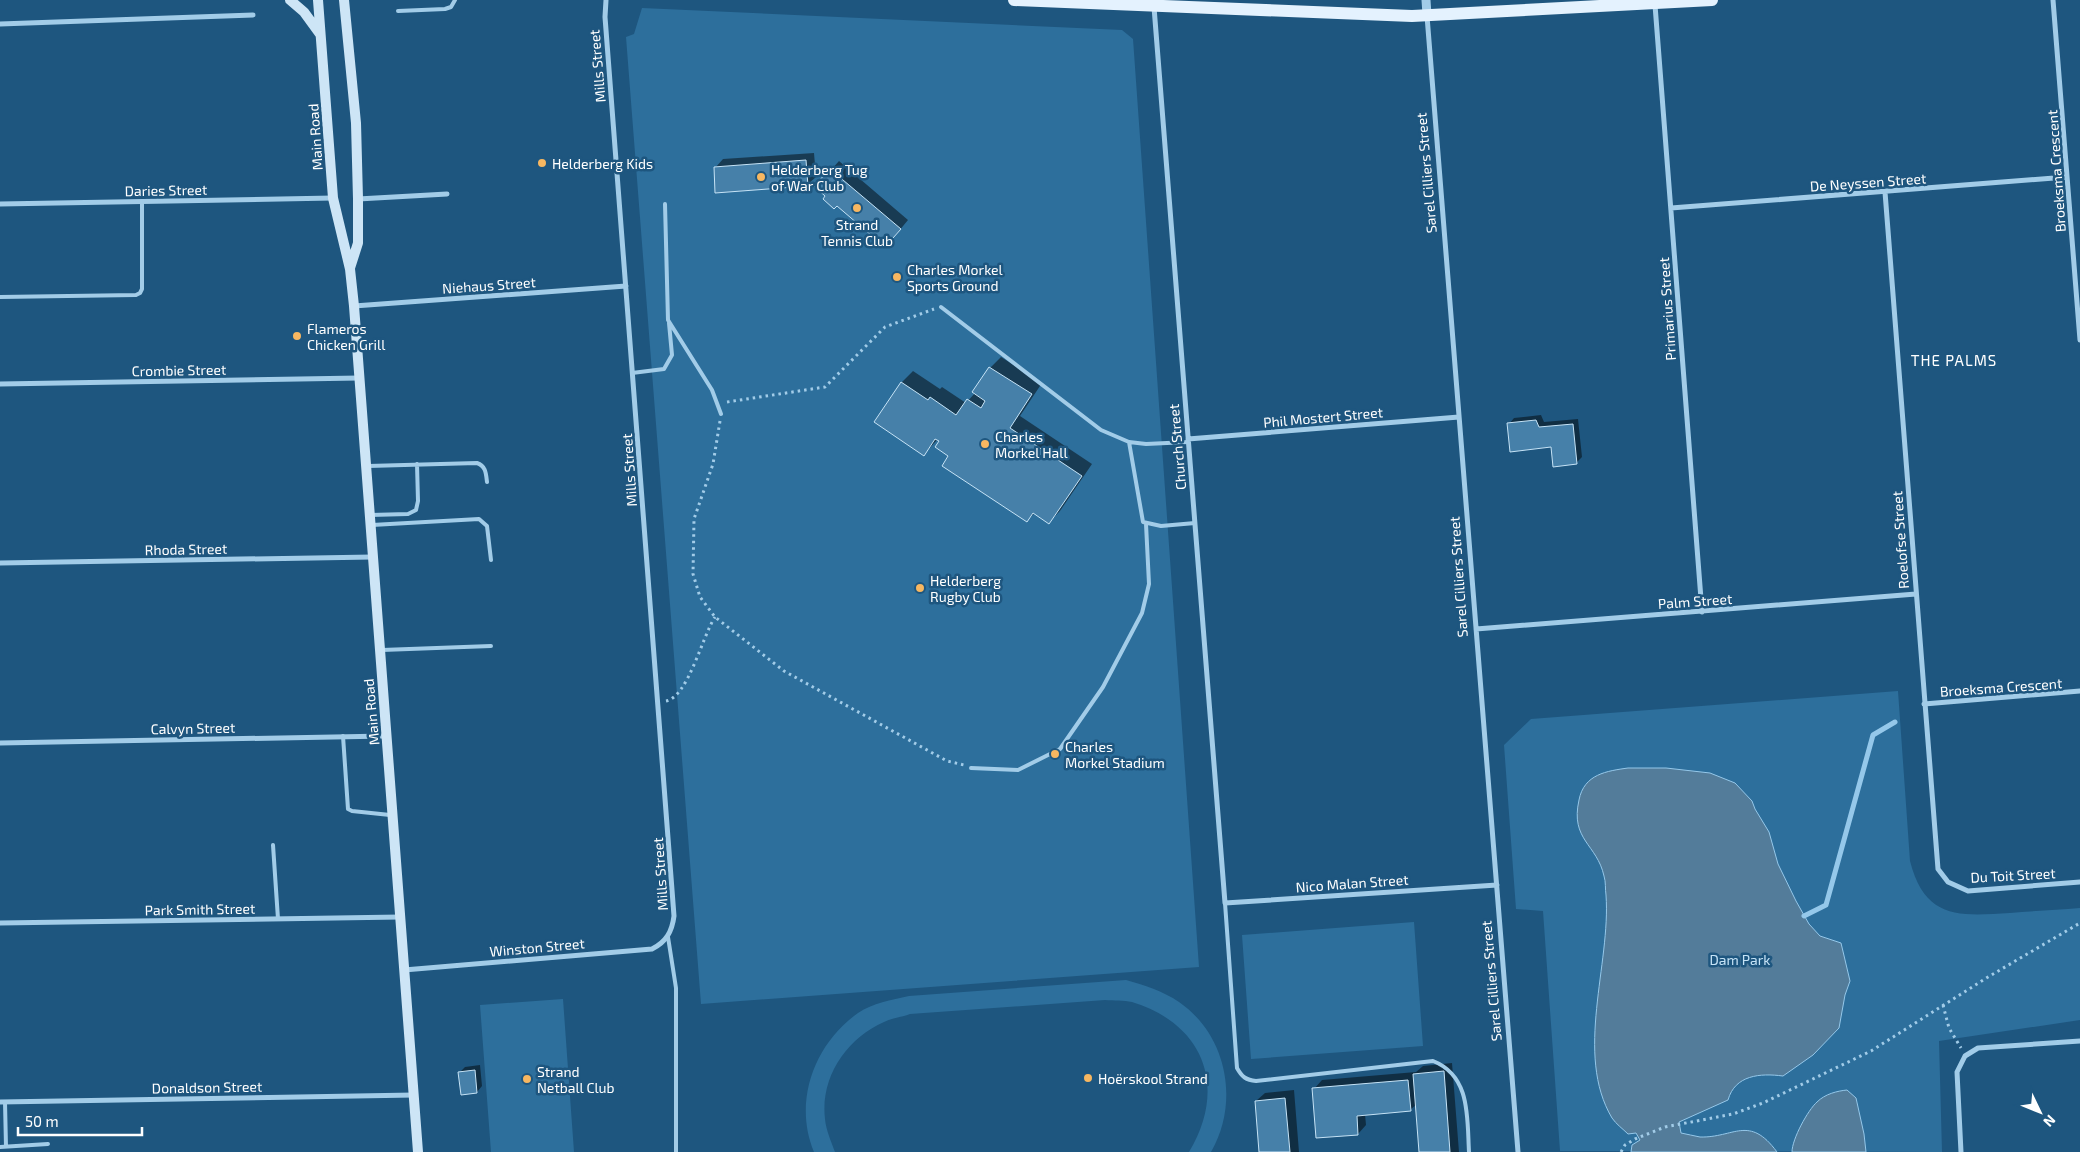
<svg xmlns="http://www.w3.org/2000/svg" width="2080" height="1152" viewBox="0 0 2080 1152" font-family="'Exo 2',sans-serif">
	<rect width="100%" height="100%" fill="#1e567f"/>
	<path fill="#2d6f9c" d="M642 8 1122 30 1133 39 1199 967 701 1004 626 37 634 34Z
		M1898 691 1910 861C1925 920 1960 916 2010 913 2033 911 2057 910 2080 908V1020L1939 1041 1942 1152 1560 1151 1543 911 1516 909 1504 745 1531 719Z
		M1414 922 1423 1046 1251 1059 1242 935Z
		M1126 980C1144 985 1163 991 1179 1002 1227 1035 1240 1102 1211 1152H1189C1228 1087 1204 1024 1132 1002 1124 1000 1114 1001 1105 1000L910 1014C902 1017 892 1018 884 1022 847 1038 820 1077 825 1119 826 1130 831 1141 835 1152H814C793 1102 814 1044 858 1013 873 1003 891 1000 909 996Z
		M563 999 574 1152H491L480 1005Z"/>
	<path fill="#537c9a" stroke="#95c8ea" d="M1628 768H1666L1710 773 1735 783 1752 801 1755 809 1769 832 1778 864 1796 901 1809 924 1820 936 1841 943 1850 981 1845 995 1839 1028 1813 1055 1783 1076C1760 1073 1735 1075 1728 1100L1679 1122 1681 1133C1687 1134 1694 1136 1700 1137 1734 1138 1749 1114 1777 1152H1631L1632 1145 1640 1140 1636 1133 1628 1134C1623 1129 1616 1124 1612 1118 1574 1054 1611 964 1606 895 1605 889 1606 882 1604 876 1597 844 1570 840 1579 800 1584 774 1607 771 1628 768Z
		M1847 1090 1856 1098 1864 1134 1866 1152H1792C1792 1139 1808 1110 1817 1102 1825 1094 1837 1091 1847 1090Z"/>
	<path fill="#0007" d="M814 153 816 177 807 185 715 168 723 159Z
		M839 161 908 220 894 237 827 196 831 170Z
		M1001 357 1042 383 1020 416 1092 464 1060 511 1049 522 1035 513 1027 520 950 456 938 439 924 454 875 421 902 382 913 371 940 389 942 387 966 403 975 393 990 368Z
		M1541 415 1544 422 1578 419 1582 457 1576 463 1552 446 1509 424 1514 418Z
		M1452 1063 1459 1152H1420L1417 1104 1410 1110 1365 1114 1366 1125 1358 1134 1314 1089 1322 1080 1416 1072 1423 1066Z
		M480 1065 482 1086 477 1092 460 1072 465 1067Z
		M1294 1090 1299 1152H1260L1256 1101 1265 1093Z"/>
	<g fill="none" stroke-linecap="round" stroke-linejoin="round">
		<path stroke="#95c8ea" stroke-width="5" d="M1804 916 1826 905 1873 735 1895 722"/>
	</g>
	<path fill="#4680a9" stroke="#c6e3f6" d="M806 160 808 186 715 193 714 167Z
		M830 169 901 229 885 247 837 206 834 209 823 199 825 196 814 186Z
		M989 367 1032 394 1010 428 1082 476 1049 524 1033 513 1027 522 942 466 948 456 935 447 939 441 935 439 924 456 874 422 901 382 928 400 930 397 956 415 967 399 981 408 985 401 972 392Z
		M1536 420 1539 427 1573 424 1577 464 1553 467 1551 447 1510 452 1507 423Z
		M475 1070 477 1093 461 1095 458 1072Z
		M1444 1071 1450 1152H1419L1413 1074Z
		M1408 1080 1411 1111 1357 1116 1358 1135 1316 1138 1312 1088Z
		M1285 1098 1290 1152H1259L1255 1101Z"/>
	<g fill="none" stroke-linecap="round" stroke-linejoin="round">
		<path stroke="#a2cce8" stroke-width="3" stroke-dasharray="2.5 4" stroke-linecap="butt" d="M727 402 825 387 885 327 934 309
			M720 421 713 464 694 519 693 574 700 597 715 617 784 671 947 761 964 765
			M666 701C688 697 702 637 715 617
			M1943 1005 1949 1028 1961 1048
			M1621 1152 1625 1145 1635 1139 1665 1127 1733 1114 1763 1103 1871 1051 1988 977 2080 923"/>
		<path stroke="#a2cce8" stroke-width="4" d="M398 11 445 9 451 7 455 0
			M665 204 668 320 712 390 721 414
			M0 297 136 295 140 293 142 289V201
			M941 307 1101 430 1129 442 1146 444 1188 442
			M632 373 664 369 672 355 669 323
			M1129 442 1143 522 1161 526 1195 523
			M368 466 477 463C486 466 486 474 487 482
			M370 515 408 514 416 510 418 501 417 464
			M372 525 479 519 487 526 491 560
			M382 650 491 646
			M343 736 348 809 352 811 390 815
			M971 768 1018 770 1060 749 1103 687 1142 613 1149 584 1146 524
			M273 845 278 919
			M1225 903 1237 1068C1242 1077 1246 1080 1256 1081L1433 1061C1471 1076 1467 1118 1469 1152
			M668 937 676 988V1152
			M5 1102 6 1147
			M0 1147 48 1144"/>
		<path stroke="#a2cce8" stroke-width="5" d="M2053 0 2080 340
			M1655 5 1702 612
			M1154 7 1225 903 1497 885
			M1427 16 1518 1152
			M0 24 253 15
			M1885 192 1938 869 1948 882 1968 891 2080 882
			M358 199 447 194
			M0 204 333 198
			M1671 208 2067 177
			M354 306 626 286
			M0 384 359 378
			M1188 439 1459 417
			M0 563 372 557
			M1476 629 1916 594
			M1924 704 2080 691
			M0 743 386 736
			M0 923 400 917
			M404 970 652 949C666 942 672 932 674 916L605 17 606 0
			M0 1102 414 1095
			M1961 1152 1957 1072 1965 1056 1978 1048 2080 1041"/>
		<path stroke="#a2cce8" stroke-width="9" d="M1426 0 1427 15"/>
		<path stroke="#cde5f6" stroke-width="10" d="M290 0 304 12 320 34
			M318 0 333 198 350 269 354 306 418 1152
			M344 0 356 123 358 199V243L350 268"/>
		<path stroke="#e4f2fe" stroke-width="12" d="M1014 0 1412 16 1712 0"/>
	</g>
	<g fill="#f7b761" stroke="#1e567f" stroke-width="2">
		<circle cx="542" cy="163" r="5"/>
		<circle cx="761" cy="177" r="5"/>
		<circle cx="857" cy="208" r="5"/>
		<circle cx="897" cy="277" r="5"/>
		<circle cx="297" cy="336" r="5"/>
		<circle cx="985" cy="444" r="5"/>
		<circle cx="920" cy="588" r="5"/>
		<circle cx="1055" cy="754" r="5"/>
		<circle cx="1088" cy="1078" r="5"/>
		<circle cx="527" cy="1079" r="5"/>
	</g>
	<g text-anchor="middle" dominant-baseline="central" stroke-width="5" stroke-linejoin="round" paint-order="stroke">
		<g font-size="14" fill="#fff" stroke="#1e567f">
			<text transform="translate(597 66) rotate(-95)">Mills Street</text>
			<text transform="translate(315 137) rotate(-94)">Main Road</text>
			<text transform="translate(2056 171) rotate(-94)">Broeksma Crescent</text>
			<text transform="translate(1426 173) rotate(-95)">Sarel Cilliers Street</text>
			<text transform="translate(1868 182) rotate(-4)">De Neyssen Street</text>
			<text transform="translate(166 190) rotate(-1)">Daries Street</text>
			<text transform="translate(489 285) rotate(-4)">Niehaus Street</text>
			<text transform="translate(1667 309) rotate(-94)">Primarius Street</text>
			<text transform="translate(179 370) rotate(-1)">Crombie Street</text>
			<text transform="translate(1323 417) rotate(-5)">Phil Mostert Street</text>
			<text transform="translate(1177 447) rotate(-95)">Church Street</text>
			<text transform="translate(629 470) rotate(-94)">Mills Street</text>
			<text transform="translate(1900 540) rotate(-94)">Roelofse Street</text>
			<text transform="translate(186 549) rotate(-1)">Rhoda Street</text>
			<text transform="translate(1458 577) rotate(-94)">Sarel Cilliers Street</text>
			<text transform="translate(1695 601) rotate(-4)">Palm Street</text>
			<text transform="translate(2001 687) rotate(-4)">Broeksma Crescent</text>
			<text transform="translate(371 712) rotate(-95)">Main Road</text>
			<text transform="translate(193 728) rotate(-1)">Calvyn Street</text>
			<text transform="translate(660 874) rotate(-94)">Mills Street</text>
			<text transform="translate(2013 875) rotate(-3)">Du Toit Street</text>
			<text transform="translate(1352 883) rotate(-4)">Nico Malan Street</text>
			<text transform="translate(200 909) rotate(-1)">Park Smith Street</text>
			<text transform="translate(537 947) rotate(-5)">Winston Street</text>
			<text transform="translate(1491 981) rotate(-95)">Sarel Cilliers Street</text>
			<text transform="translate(207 1087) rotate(-1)">Donaldson Street</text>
		</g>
		<g font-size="14" fill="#fff" stroke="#1e567f" text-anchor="start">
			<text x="552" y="163">Helderberg Kids</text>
			<text x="771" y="169">Helderberg Tug<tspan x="771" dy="16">of War Club</tspan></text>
			<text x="857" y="224" text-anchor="middle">Strand<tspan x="857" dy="16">Tennis Club</tspan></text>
			<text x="907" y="269">Charles Morkel<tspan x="907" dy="16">Sports Ground</tspan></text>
			<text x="307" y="328">Flameros<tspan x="307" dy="16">Chicken Grill</tspan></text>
			<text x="995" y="436">Charles<tspan x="995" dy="16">Morkel Hall</tspan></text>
			<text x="930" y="580">Helderberg<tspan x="930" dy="16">Rugby Club</tspan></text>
			<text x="1065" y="746">Charles<tspan x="1065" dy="16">Morkel Stadium</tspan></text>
			<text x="537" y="1071">Strand<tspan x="537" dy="16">Netball Club</tspan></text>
			<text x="1098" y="1078">Hoërskool Strand</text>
		</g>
		<g font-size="14" fill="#c6e3f6" stroke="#1e567f">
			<text x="1740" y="959">Dam Park</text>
		</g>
		<g font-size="15" letter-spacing="1" fill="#fff" stroke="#1e567f">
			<text x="1954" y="360">THE PALMS</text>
		</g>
	</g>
	<g transform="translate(2040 1112) rotate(133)" stroke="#1e567f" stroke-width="4" paint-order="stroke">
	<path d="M0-4L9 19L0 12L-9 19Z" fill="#ffffff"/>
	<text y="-8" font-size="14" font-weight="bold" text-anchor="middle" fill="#ffffff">N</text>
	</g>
	<path d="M18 1127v8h124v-8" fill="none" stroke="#ffffff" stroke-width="2.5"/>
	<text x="25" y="1127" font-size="15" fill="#ffffff" stroke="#1e567f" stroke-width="4" paint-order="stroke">50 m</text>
</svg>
